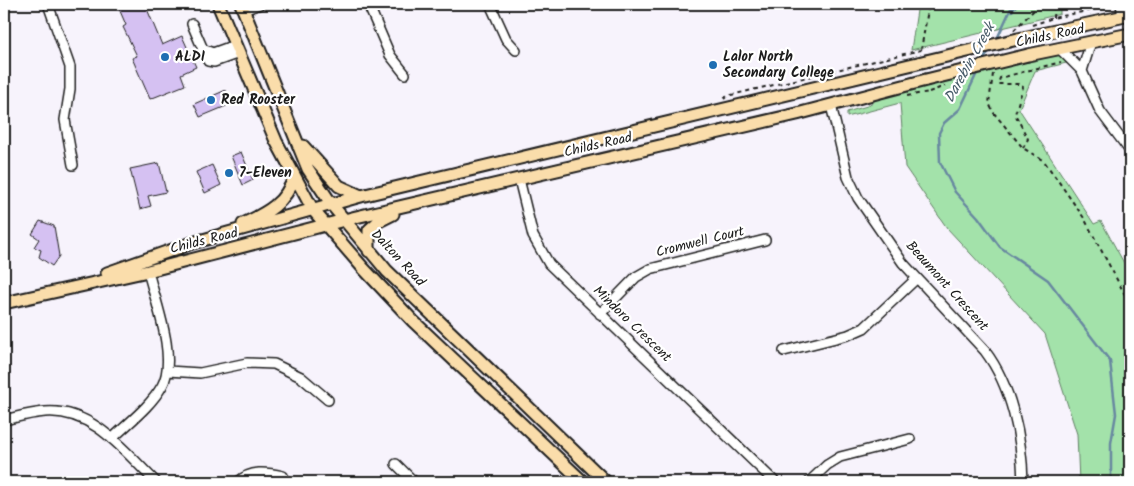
<svg xmlns="http://www.w3.org/2000/svg" width="1134" height="486" viewBox="0 0 1134 486" font-family="Kalam,sans-serif">
	<rect width="100%" height="100%" fill="#f7f3fc"/>
	<filter id="ink" filterUnits="userSpaceOnUse"><feTurbulence type="fractalNoise" baseFrequency=".02" numOctaves="2"/><feDisplacementMap in="SourceGraphic" scale="10" xChannelSelector="R" yChannelSelector="G"/><feConvolveMatrix kernelMatrix="1 2 1 2 8 2 1 2 1" color-interpolation-filters="sRGB"/></filter>
	<g filter="url(#ink)">
		<path fill="#a3e2aa" stroke="#607f63" d="M918 4H1060V14L911 50Z
			M1057 54 1062 55 1070 62 1035 71 1019 109 1094 224 1101 221 1130 274V482H1079L1077 434 1045 334 947 228 905 167 900 103 847 117V112L867 106 880 97Z"/>
		<g fill="none" stroke-linecap="round" stroke-linejoin="round">
			<path stroke="#6788a0" stroke-width="2.5" d="M1012 11 1017 4
				M996 41 1013 4
				M981 63 989 51
				M978 71 960 109 944 123 939 133 940 162 955 192 978 217 1000 247 1048 280 1110 361 1116 414 1111 443V482"/>
		</g>
		<path fill="#d5c1f2" stroke="#1c1c1c" d="M117 4H145L162 45 182 36 196 67 181 74 185 85 150 99 132 58 137 56 123 27 126 25Z
			M226 90 231 104 200 117 194 104Z
			M241 152 253 180 243 185 231 156Z
			M159 163 166 192 148 196 151 206 140 209 130 169Z
			M212 165 221 185 205 193 196 172Z
			M40 221 54 226 59 256 52 266 39 257 41 250 34 247 39 239 32 234Z"/>
		<g fill="none" stroke-linecap="round" stroke-linejoin="round">
			<g stroke="#1c1c1c" stroke-width="12">
				<path id="minor" d="M48 4 70 67V89L65 120 73 165
					M368 4 390 55 405 74
					M490 4 506 39 516 50
					M1121 4 1123 17
					M243 10 260 4
					M192 24 208 61 214 62 239 53
					M1059 48 1082 71 1100 111 1130 151
					M202 49 213 53 235 45
					M1082 71 1091 42
					M831 105 848 177 858 198 903 263 985 351C1012 387 1022 438 1023 482
					M519 179 533 236 549 264 775 482
					M600 314 636 277 650 269 765 240
					M784 351 848 335 864 328 917 278
					M168 371 200 373 247 363 274 364 301 377 328 400
					M4 420C17 417 31 413 45 412 93 408 125 452 156 482
					M112 439C128 423 150 407 162 386 178 358 155 301 148 271
					M396 464 414 482
					M238 482C251 470 266 472 283 476
					M809 482 827 465 840 457 910 439"/>
			</g>
			<g stroke="#1c1c1c" stroke-width="15">
				<path id="major" d="M218 4 276 141 313 210 364 269 413 321 583 482
					M241 4 308 169 332 205 387 271 606 482
					M1018 39 1130 15
					M1028 55 1130 34
					M303 146 339 186 361 196
					M243 224C267 213 286 203 294 177
					M369 251V230L379 221 393 214
					M107 273 192 243 361 196 926 61
					M4 303 148 271 356 217 797 114 926 80"/>
			</g>
			<path stroke="#1c1c1c" stroke-width="2" stroke-dasharray="4 4" stroke-linecap="butt" d="M1053 18 1054 4
				M1032 25 1053 18 1106 7 1108 4
				M1014 30 1040 4
				M921 50 929 4
				M993 74 989 103 993 112 1023 148 1044 161 1054 175 1084 218 1130 304
				M907 96 929 92
				M724 99 727 96 921 50 924 51
				M1023 148 1028 139 1015 114 1023 87 1018 84H998L1000 78 1061 62"/>
			<use href="#minor" stroke="#fff" stroke-width="9"/>
			<use href="#major" stroke="#faddab" stroke-width="11"/>
			<g stroke="#1c1c1c" stroke-width="15" stroke-linecap="butt">
				<path id="major-bridge" d="M926 61 1018 39
					M926 80 1028 55"/>
			</g>
			<path stroke="#1c1c1c" stroke-width="2" stroke-dasharray="4 4" stroke-linecap="butt" d="M929 92 945 86"/>
			<use href="#major-bridge" stroke="#faddab" stroke-width="11"/>
		</g>
	</g>
	<g fill="#1f6fb2" stroke="#fff" stroke-width="2">
		<circle cx="165" cy="57" r="5"/>
		<circle cx="713" cy="65" r="5"/>
		<circle cx="211" cy="100" r="5"/>
		<circle cx="229" cy="173" r="5"/>
	</g>
	<g text-anchor="middle" dominant-baseline="central" stroke-width="4.5" stroke-linejoin="round" paint-order="stroke">
		<g font-size="14" fill="#1c1c1c" stroke="#fff">
			<text transform="translate(1050 36) rotate(-12)">Childs Road</text>
			<text transform="translate(598 145) rotate(-13)">Childs Road</text>
			<text transform="translate(204 241) rotate(-14)">Childs Road</text>
			<text transform="translate(700 242) rotate(-14)">Cromwell Court</text>
			<text transform="translate(398 258) rotate(47)">Dalton Road</text>
			<text transform="translate(947 286) rotate(48)">Beaumont Crescent</text>
			<text transform="translate(632 324) rotate(44)">Mindoro Crescent</text>
		</g>
		<g font-size="14" font-weight="bold" fill="#1c1c1c" stroke="#fff" text-anchor="start">
			<text x="175" y="57">ALDI</text>
			<text x="723" y="57">Lalor North<tspan x="723" dy="16">Secondary College</tspan></text>
			<text x="221" y="100">Red Rooster</text>
			<text x="239" y="173">7-Eleven</text>
		</g>
		<g font-size="15" font-style="italic" fill="#485b69" stroke="#fff">
			<text transform="translate(970 63) rotate(-61)">Darebin Creek</text>
		</g>
	</g>
	<rect width="1134" height="486" fill="none" stroke="#fff" stroke-width="20"/>
	<rect x="10" y="10" width="1114" height="466" fill="none" stroke="#1c1c1c" stroke-width="2" filter="url(#ink)"/>
</svg>
